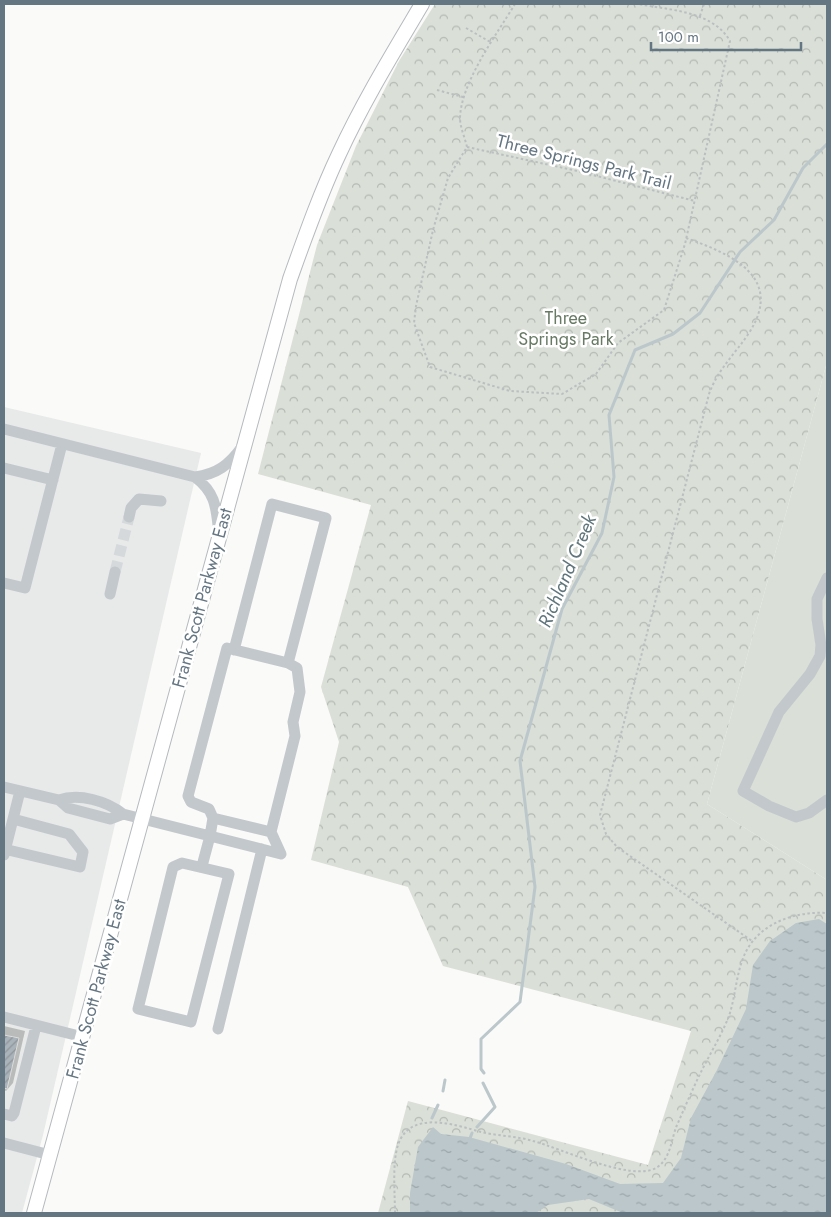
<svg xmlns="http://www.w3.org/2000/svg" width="831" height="1217" viewBox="0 0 831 1217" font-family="Jost,sans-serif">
	<defs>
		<pattern id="forest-crowns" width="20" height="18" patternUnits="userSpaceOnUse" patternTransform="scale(1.25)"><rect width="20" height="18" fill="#dadfd7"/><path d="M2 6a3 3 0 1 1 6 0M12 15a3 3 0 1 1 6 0" fill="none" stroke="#b4b9b4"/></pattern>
		<pattern id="water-ripples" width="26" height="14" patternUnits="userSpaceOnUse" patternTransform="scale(1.25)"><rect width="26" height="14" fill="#bbc7cb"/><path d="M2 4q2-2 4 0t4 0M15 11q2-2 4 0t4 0" fill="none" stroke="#9ca6aa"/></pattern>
		<pattern id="building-hatch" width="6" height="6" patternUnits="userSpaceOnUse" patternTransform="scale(1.25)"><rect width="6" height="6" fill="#aab3b9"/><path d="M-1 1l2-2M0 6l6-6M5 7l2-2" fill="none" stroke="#8e969c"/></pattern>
	</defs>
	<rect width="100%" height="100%" fill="#fafaf8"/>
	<path fill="#e8e9e9" d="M4 407 201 453 43 1135 22 1213H4Z"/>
	<path fill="#dadfd7" d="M827 362V880L707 804Z"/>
	<path fill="url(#forest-crowns)" d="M435 4H827V362L707 804 827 880V1213H378L408 1101 648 1165 691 1031 443 966 408 887 311 860 339 742 321 687 371 505 258 474 317 245 356 146 399 61Z"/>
	<path fill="url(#water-ripples)" d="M819 919 827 924V1213H623L589 1199 548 1205 536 1213H410V1193L418 1147 433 1127 441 1134 469 1137 566 1164 620 1184 663 1183 681 1158 691 1118 717 1070 746 1009 753 965 770 941 796 923Z"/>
	<path fill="#0003" d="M4 1026 25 1031 13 1083 6 1091 4 1090Z"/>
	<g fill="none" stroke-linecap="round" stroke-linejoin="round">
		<path stroke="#bbc7cb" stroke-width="3" d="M484 1073 481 1069V1039L520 1002 535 887 520 761 562 609 602 533 614 477 609 415 635 350 673 334 700 313 740 252 774 220 803 168 827 144
			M443 1091 445 1080
			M432 1118 438 1105
			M477 1127 495 1107 483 1083
			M469 1141 472 1133"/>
	</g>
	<path fill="url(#building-hatch)" stroke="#dcdcda" d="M4 1035 19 1038 7 1089 4 1088Z"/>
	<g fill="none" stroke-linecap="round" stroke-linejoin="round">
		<path stroke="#d5d9db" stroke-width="11" stroke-dasharray="11 5.5" stroke-linecap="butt" d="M115 572 129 517"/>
		<g stroke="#b5babe" stroke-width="16">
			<path id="major" d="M34 1213 290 279C305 237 320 194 339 154 363 102 393 53 422 4"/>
		</g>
		<path stroke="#bbbfc2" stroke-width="2" stroke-dasharray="2.5 2.5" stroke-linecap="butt" d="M515 4C497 34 461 82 460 118 460 127 465 138 467 147L448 178 433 230 416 306 414 323 430 367 510 391 562 394 596 374 618 343 664 310 685 244 730 41C713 11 669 10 638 4
			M700 16 704 4
			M466 28 492 43
			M437 90 463 97
			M467 147 573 170 695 201
			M686 238C731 254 785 277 749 333 735 354 718 369 709 394L600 815 606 834 617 847 752 941
			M395 1213C395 1194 392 1163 398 1145 410 1109 456 1125 481 1132 498 1136 516 1136 533 1141 560 1148 631 1182 656 1168 671 1159 671 1139 677 1125 685 1107 693 1088 702 1070 711 1052 722 1034 729 1016 735 998 736 978 742 961 754 925 792 911 827 913"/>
		<path stroke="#c3c8cc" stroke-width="11" d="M4 429 195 477C217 494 216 509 219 534
			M4 468 53 480
			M195 477C217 474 229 465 242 447
			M129 517 131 508 139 499 161 501
			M827 578 817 599V619L821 645 820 656 810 674 779 712 743 791 769 806 796 817 809 813 827 800
			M4 583 25 588 62 444
			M110 594 115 572
			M227 648 288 663 297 668 300 692 293 722 295 736 271 832 281 854 210 836 213 818 209 809 191 802 188 796Z
			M234 650 272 504 326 518 288 663
			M4 787 59 800 68 808 110 819 123 814
			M59 800C79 793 107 801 123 814L210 836 202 866
			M213 818 271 832
			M4 849 80 867 83 852 69 834 13 819
			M4 855 20 791
			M182 863 229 874 191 1022 138 1009 173 867Z
			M4 1017 83 1037
			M218 1029 262 849
			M4 1114 12 1116 14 1113 36 1026
			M4 1143 50 1155"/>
		<use href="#major" stroke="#fff" stroke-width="14"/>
	</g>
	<g text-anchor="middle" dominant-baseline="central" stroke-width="5" stroke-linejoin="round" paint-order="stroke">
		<g font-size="18" fill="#657683" stroke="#fff">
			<text transform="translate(584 162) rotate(14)">Three Springs Park Trail</text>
			<text transform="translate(202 598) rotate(-75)">Frank Scott Parkway East</text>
			<text transform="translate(96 989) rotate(-75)">Frank Scott Parkway East</text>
		</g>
		<g font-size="18" fill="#687a64" stroke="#fff">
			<text x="566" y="318">Three<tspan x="566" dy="21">Springs Park</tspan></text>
		</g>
		<g font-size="19" font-style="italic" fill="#60757c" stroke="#fff">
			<text transform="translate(567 571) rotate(-67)">Richland Creek</text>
		</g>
	</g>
	<rect width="831" height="1217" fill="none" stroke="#657683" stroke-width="10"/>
	<path d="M651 42v8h150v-8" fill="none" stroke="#657683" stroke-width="2.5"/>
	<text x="658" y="42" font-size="15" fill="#657683" stroke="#ffffff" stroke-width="4" paint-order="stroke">100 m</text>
</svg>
